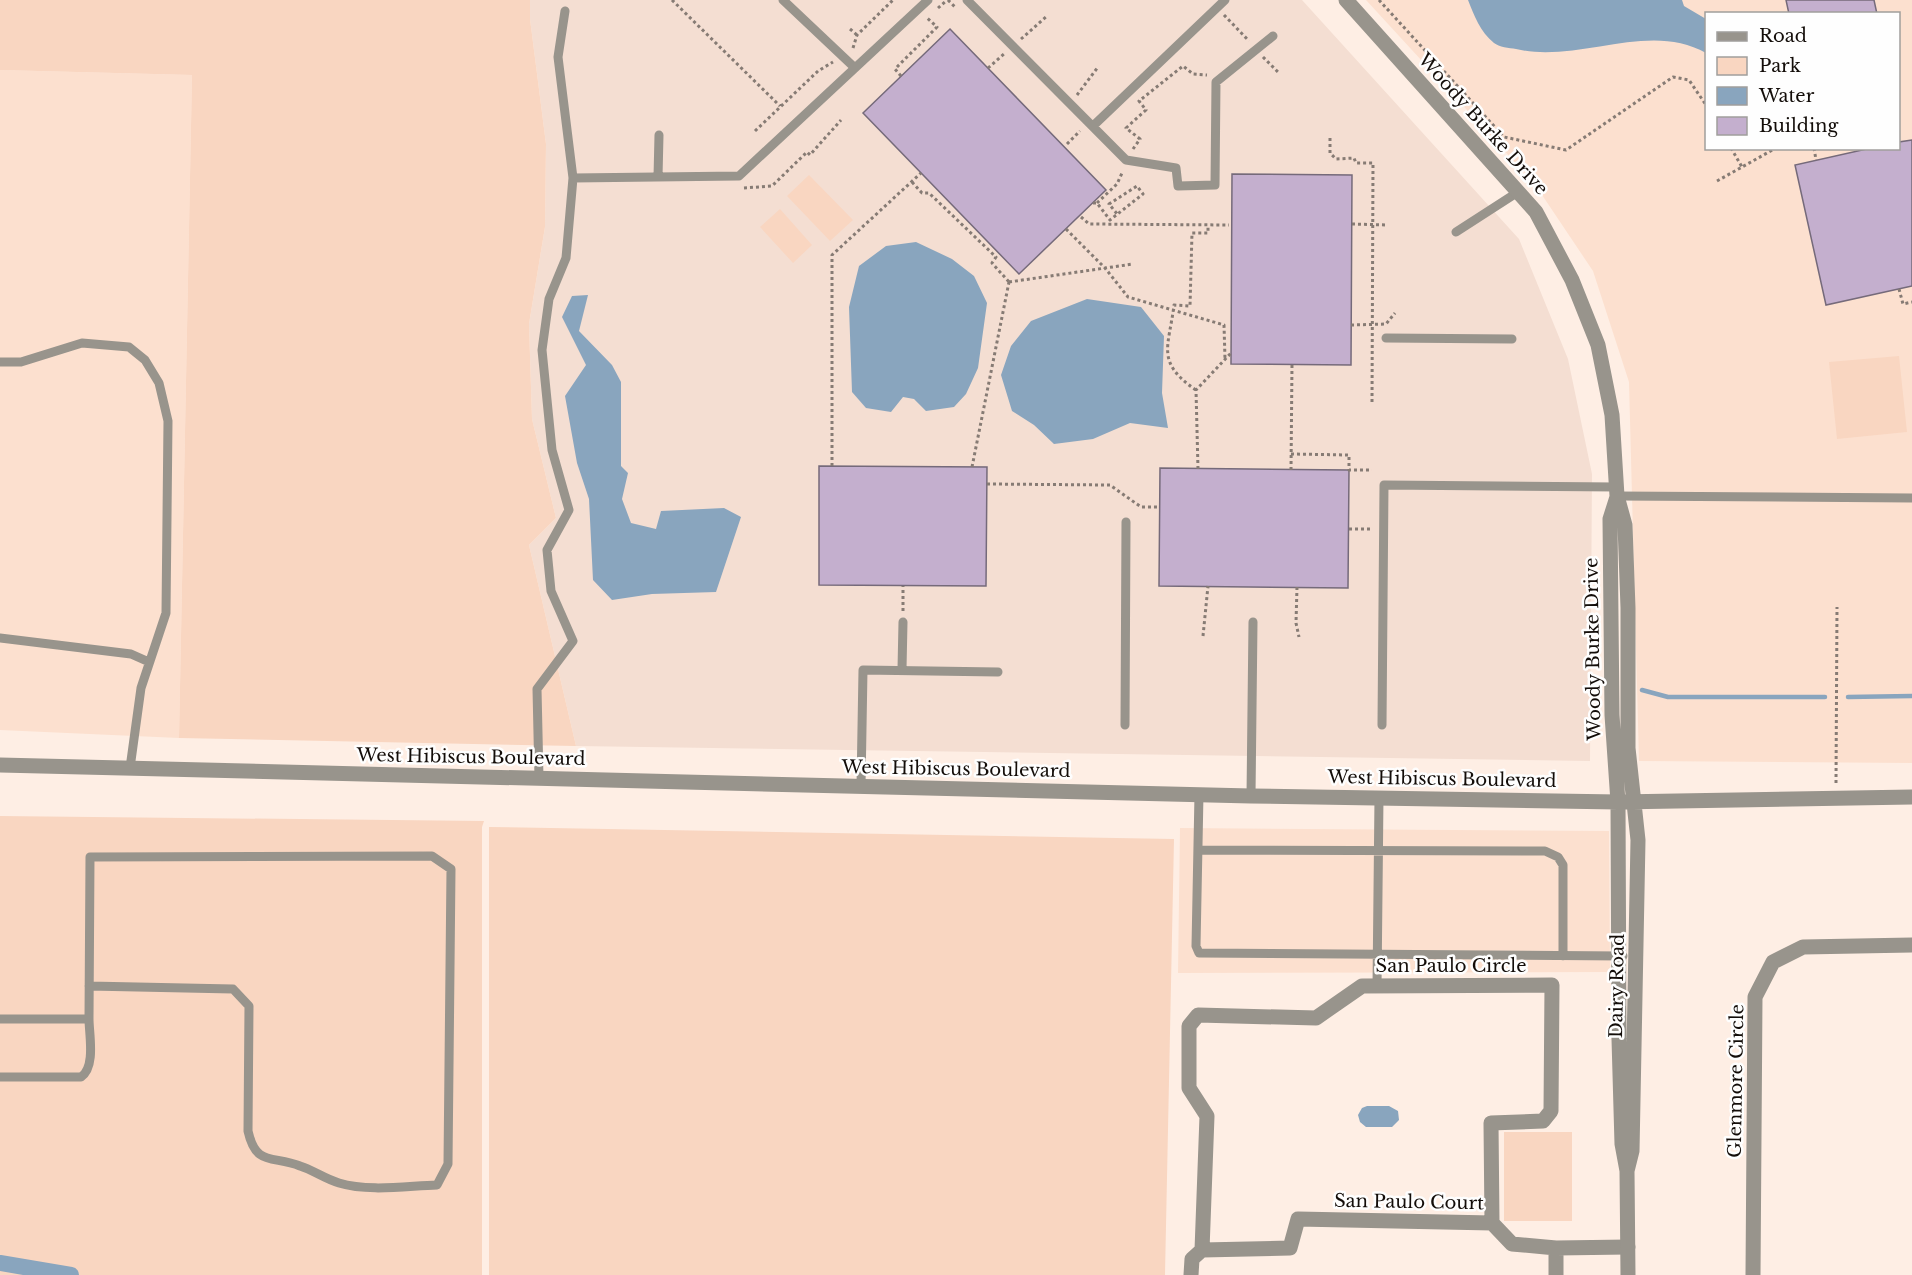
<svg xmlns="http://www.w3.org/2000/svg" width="1912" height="1275" viewBox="0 0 1912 1275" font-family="'Libre Baskerville',serif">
	<rect width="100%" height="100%" fill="#feeee4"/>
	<path fill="#fce0cf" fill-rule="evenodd" d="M1366 0H1912V763L1639 761 1629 382 1593 271 1534 183ZM1706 14H1898V148H1706Z
		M0 70 192 75 179 738 0 730Z
		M1180 828 1609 831 1610 972 1178 973Z"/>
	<path fill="#f4ded2" d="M530 0H1302L1519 239 1568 359 1592 474 1590 761 576 746 529 545 556 518 532 419 529 324 545 227 546 144 530 19Z"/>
	<path fill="#f9d6c1" d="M0 0H530V19L546 144 545 227 529 324 532 419 556 518 529 545 576 746 179 738 192 75 0 70Z
		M809 175 853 220 830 241 787 196Z
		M780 209 812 245 793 263 760 227Z
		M1899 356 1907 432 1837 439 1829 362Z
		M0 816 484 821 482 827V1275H0Z
		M489 827 1174 839 1165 1275H489Z
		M1504 1132H1572V1221H1504Z"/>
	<path fill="#89a5be" d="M1468 0H1682L1684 6 1706 19V53C1649 20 1578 64 1516 49 1509 48 1499 47 1494 43 1480 32 1474 15 1468 0Z
		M916 242 952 259 974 276 987 303 978 368 966 394 954 407 926 411 914 399 903 397 891 412 866 408 852 392 849 307 859 266 886 246Z
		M588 295 579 331 612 365 621 382V466L628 473 622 499 631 523 656 529 661 511 724 508 741 517 716 592 652 594 612 600 593 580 589 499 577 463 565 396 586 365 562 317 572 296Z
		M1087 299 1141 307 1164 336 1162 393 1168 428 1130 423 1093 439 1054 444 1034 425 1012 411 1001 375 1011 346 1031 321Z
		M1367 1106H1389L1398 1111 1399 1120 1392 1127H1366L1360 1122 1358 1115 1362 1108Z"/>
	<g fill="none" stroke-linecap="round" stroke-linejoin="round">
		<path stroke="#89a5be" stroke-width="4.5" d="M1642 690 1668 697H1825
			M1848 697 1912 696"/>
		<path stroke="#89a5be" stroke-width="16" d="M0 1263 71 1275"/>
	</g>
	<path fill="#c4afce" stroke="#756a7a" stroke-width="1.5" d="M1786 0H1874L1877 14H1789Z
		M950 29 1106 190 1019 274 863 113Z
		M1912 140V286L1826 305 1795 165 1871 148H1899V142Z
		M1232 174 1352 175 1351 365 1231 364Z
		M819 466 987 467 986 586 819 585Z
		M1160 468 1349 470 1348 588 1159 586Z"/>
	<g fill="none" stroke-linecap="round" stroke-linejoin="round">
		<path stroke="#867b74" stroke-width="3" stroke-dasharray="3 3" stroke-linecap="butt" d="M672 0 780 106
			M948 0 955 7
			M1379 0 1504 137 1566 150 1673 77 1689 80 1706 105
			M938 8 947 0
			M1224 15 1249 41
			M850 29 857 35
			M1021 39 1047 16
			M853 48 857 35 893 0
			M1263 57 1278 72
			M988 68 1005 53
			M901 76 895 69 937 27 927 18
			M1077 95 1098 67
			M755 131 818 71 833 62
			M1330 138V153L1336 159 1354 158 1356 163H1373L1372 403
			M1067 144 1080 131
			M1731 148 1742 167
			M1814 148 1816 160
			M1133 149 1140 139 1126 128 1146 110 1139 101 1183 66 1193 74 1207 75
			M1717 181 1776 148
			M912 182 922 193H929L996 257 992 263 1009 282
			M744 188 772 186 807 152 810 155 841 120
			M1093 203H1097L1110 220 1143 194 1137 186 1109 204 1118 215
			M1097 203 1117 184 1122 173
			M1081 217 1089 224 1229 225
			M1352 224 1387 225
			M1066 229 1105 268 1128 297 1224 325 1225 359
			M1009 282 1133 264
			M1899 289 1903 304 1912 302
			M1351 325 1386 324 1395 313
			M1196 390C1155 362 1169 347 1174 305L1190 306 1192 233H1208V225
			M1291 454 1349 455V470H1372
			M832 466V255L921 173
			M972 467 1009 282
			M1198 469 1196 390 1231 353
			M1291 470 1292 364
			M987 484 1110 485 1141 507H1160
			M1349 529H1373
			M1297 587 1296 623 1299 637
			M903 611V586
			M1203 636 1208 586
			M1836 783 1837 607"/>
		<path stroke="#98948c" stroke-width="9" d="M783 0 855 68
			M967 0 1126 160 1176 168 1178 186 1215 185 1216 82 1273 36
			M1093 126 1225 0
			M658 177 659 135
			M573 178 739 176 928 0
			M1456 232 1518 192
			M1386 338 1512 339
			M0 362H21L82 343 129 347 145 360 159 383 168 421 166 613 141 688 130 768
			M1617 496 1912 498
			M0 638 131 654 149 662
			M902 669 903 622
			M1125 725 1126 522
			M1382 725 1384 485 1617 487
			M539 778 537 689 573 641 551 591 547 550 569 510 552 450 542 350 549 299 566 258 573 178 558 57 565 11
			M861 786 863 670 998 672
			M1199 794 1196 946 1199 953 1623 956
			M1251 796 1253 622
			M1198 850 1545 851 1558 857 1563 865V956
			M1377 986 1379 797
			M0 1019H89L90 857 432 856 451 869 448 1164 437 1185C406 1186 369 1192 339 1183 325 1179 313 1170 300 1166 273 1155 256 1167 248 1131L249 1006 233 989 89 986
			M0 1077H81C96 1067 89 1034 89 1019"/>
		<path stroke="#98948c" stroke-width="15" d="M1202 1250 1290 1248 1298 1219 1492 1223 1512 1244 1556 1248 1628 1247
			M1191 1275 1192 1259 1202 1250 1207 1116 1189 1088V1026L1198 1015 1316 1018 1362 986 1552 985 1551 1111 1543 1121 1491 1123 1492 1223
			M1556 1275V1248
			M1753 1275 1755 997 1773 962 1803 947 1912 945"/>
		<path stroke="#98948c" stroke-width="15" d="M1346 0 1536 212 1572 280 1598 345 1612 415 1617 496 1625 525 1628 608V748L1638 840 1632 1151 1627 1171
			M1617 497 1610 519 1612 715 1618 802 1619 1039 1622 1144 1627 1171 1628 1275
			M0 765 1251 796 1618 802 1912 797"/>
	</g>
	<g text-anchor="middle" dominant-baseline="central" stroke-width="5" stroke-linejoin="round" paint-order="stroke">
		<g font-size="18" fill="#130d09" stroke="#fefefe">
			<text transform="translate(1483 124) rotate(48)">Woody Burke Drive</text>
			<text transform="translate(1593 649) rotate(-91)">Woody Burke Drive</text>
			<text transform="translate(471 757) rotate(1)">West Hibiscus Boulevard</text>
			<text transform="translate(956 769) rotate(1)">West Hibiscus Boulevard</text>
			<text transform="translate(1442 779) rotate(1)">West Hibiscus Boulevard</text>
			<text x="1451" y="966">San Paulo Circle</text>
			<text transform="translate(1617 986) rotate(-89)">Dairy Road</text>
			<text transform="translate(1736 1081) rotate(-89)">Glenmore Circle</text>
			<text transform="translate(1409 1202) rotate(1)">San Paulo Court</text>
		</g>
	</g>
	<rect x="1705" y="12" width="195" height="138" fill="#fefefe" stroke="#a09e9c" stroke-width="1.5"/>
	<rect x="1717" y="32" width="30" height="9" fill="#98948c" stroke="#a09e9c" stroke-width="1.5"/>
	<text x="1759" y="42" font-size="18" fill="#130d09">Road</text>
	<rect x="1717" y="57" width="30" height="18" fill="#f9d6c1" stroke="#a09e9c" stroke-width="1.5"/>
	<text x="1759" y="72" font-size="18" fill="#130d09">Park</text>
	<rect x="1717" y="87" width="30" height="18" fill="#89a5be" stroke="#a09e9c" stroke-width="1.5"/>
	<text x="1759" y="102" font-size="18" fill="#130d09">Water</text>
	<rect x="1717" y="117" width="30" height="18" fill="#c4afce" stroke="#a09e9c" stroke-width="1.5"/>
	<text x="1759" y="132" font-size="18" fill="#130d09">Building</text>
</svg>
